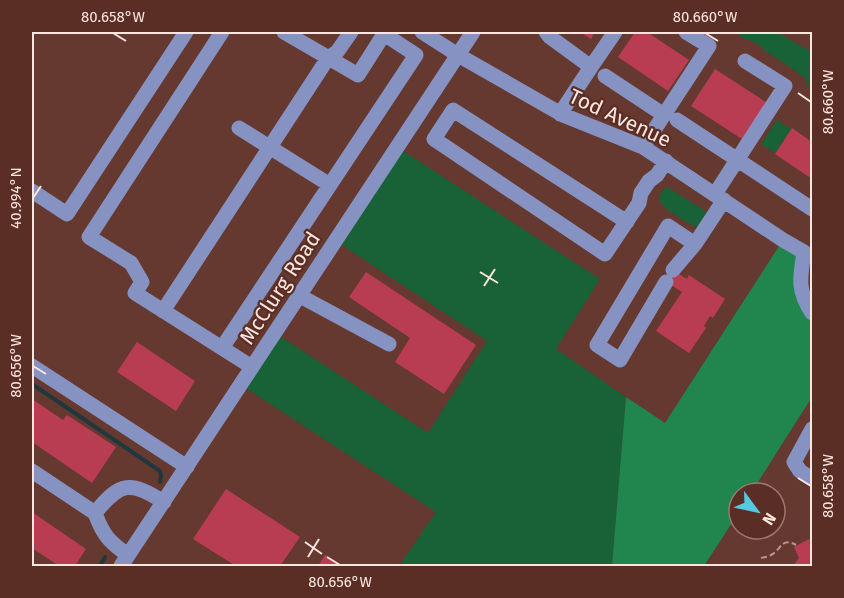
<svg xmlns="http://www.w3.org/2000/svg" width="844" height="598" viewBox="0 0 844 598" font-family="'Fira Sans',sans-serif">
	<rect width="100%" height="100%" fill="#65392f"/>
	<path fill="#196137" d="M735 32H777L810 51 812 54V94L804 77 764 50C758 40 745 42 735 32Z
		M777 120 791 129 775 153 761 144Z
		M397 147 600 279 556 349 626 397 612 566H399L436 512 241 385 275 333 428 433 487 341 336 241Z
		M667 187 704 210 706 213 698 226C688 226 681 218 673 213 662 206 652 198 667 187Z"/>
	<path fill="#21864d" d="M783 240 804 252 800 280 812 313V397L751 493H739V512L704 566H612L626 397 665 423Z"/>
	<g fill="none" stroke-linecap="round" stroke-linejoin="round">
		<path stroke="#20383d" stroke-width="4" d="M32 384 160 471 161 476 160 482
			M100 566 105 557"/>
	</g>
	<path fill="#b83d53" d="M580 32H595L591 39Z
		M635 32H647L689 60 668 91 618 57Z
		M715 69 766 102 742 139 691 106Z
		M792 128 812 142V179L775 154Z
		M671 269 687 279 689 275 725 299 713 318 710 316 704 326 706 328 689 353 656 331 682 292 663 280Z
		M366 272 476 345 444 394 395 362 410 338 349 297Z
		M137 342 195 381 176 411 117 372Z
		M32 399 63 420 67 415 116 447 92 483 32 442Z
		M226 489 300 537 280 566H236L193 539Z
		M32 512 86 549 75 566H59L32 548Z
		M809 539 812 544V566H793L799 558 794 547Z
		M325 555 343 566H318Z"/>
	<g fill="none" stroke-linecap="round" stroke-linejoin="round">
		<path stroke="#b8978f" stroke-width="2" stroke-dasharray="6 3" stroke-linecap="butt" d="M761 558C764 557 768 557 771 555 782 549 781 537 796 545"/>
		<path stroke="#8692c1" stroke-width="15" d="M222 32 89 237 131 263 142 282 135 293 252 367
			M422 32 458 55 563 115 643 147 783 240 804 252C800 278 797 290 812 313
			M546 32 550 37 591 67 560 114
			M591 67 615 32
			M605 76 664 115
			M677 120 812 209
			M239 128 330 185
			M643 147 709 46 686 32
			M32 191 67 214 186 32
			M715 194 785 86 745 61
			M627 222 453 110 434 139 605 254 639 203 641 193 649 181 657 175 666 161
			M673 270 695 244
			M666 282 620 360 597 345 668 226 695 244 724 200
			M300 296 389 344
			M163 311 328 58 337 52 351 32
			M222 348 416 55 384 34 358 75 284 32
			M32 366 187 467
			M812 429 794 462 800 471 812 479
			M32 471 95 513C121 481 130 481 164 502
			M95 513C103 535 109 542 128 555
			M121 566 473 32"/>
	</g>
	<path fill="none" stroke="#fde6e0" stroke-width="2" d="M113 33 126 41M705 33 718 41M798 93 811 102M33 198 41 186M480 272 498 283M484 286 495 269M33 366 46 374M798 478 811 486M305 542 322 554M308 557 319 539M327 557 340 565"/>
	<g text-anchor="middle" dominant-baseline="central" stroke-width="4.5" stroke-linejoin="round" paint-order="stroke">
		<g font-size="21" fill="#fde6e0" stroke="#5a2e25">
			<text transform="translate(620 118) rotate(25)">Tod Avenue</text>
			<text transform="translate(280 288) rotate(-57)">McClurg Road</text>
		</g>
	</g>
	<rect width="844" height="598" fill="none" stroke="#5a2e25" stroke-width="66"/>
	<g transform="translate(757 511) rotate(123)"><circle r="28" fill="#5a2e25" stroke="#9b7870" stroke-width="1.5"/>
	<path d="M0-4.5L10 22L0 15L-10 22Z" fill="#56c9e1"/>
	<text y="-9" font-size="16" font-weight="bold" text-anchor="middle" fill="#fde6e0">N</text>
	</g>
	<rect x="33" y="33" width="778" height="532" fill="none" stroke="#fde6e0" stroke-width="2"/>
	<g font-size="15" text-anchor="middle" fill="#fde6e0">
		<text x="113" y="22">80.658°W</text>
		<text x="705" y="22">80.660°W</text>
		<text transform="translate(828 102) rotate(-90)" y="5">80.660°W</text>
		<text transform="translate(16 198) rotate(-90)" y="5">40.994°N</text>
		<text transform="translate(16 366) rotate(-90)" y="5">80.656°W</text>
		<text transform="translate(828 486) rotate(-90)" y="5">80.658°W</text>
		<text x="340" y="587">80.656°W</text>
	</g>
</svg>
